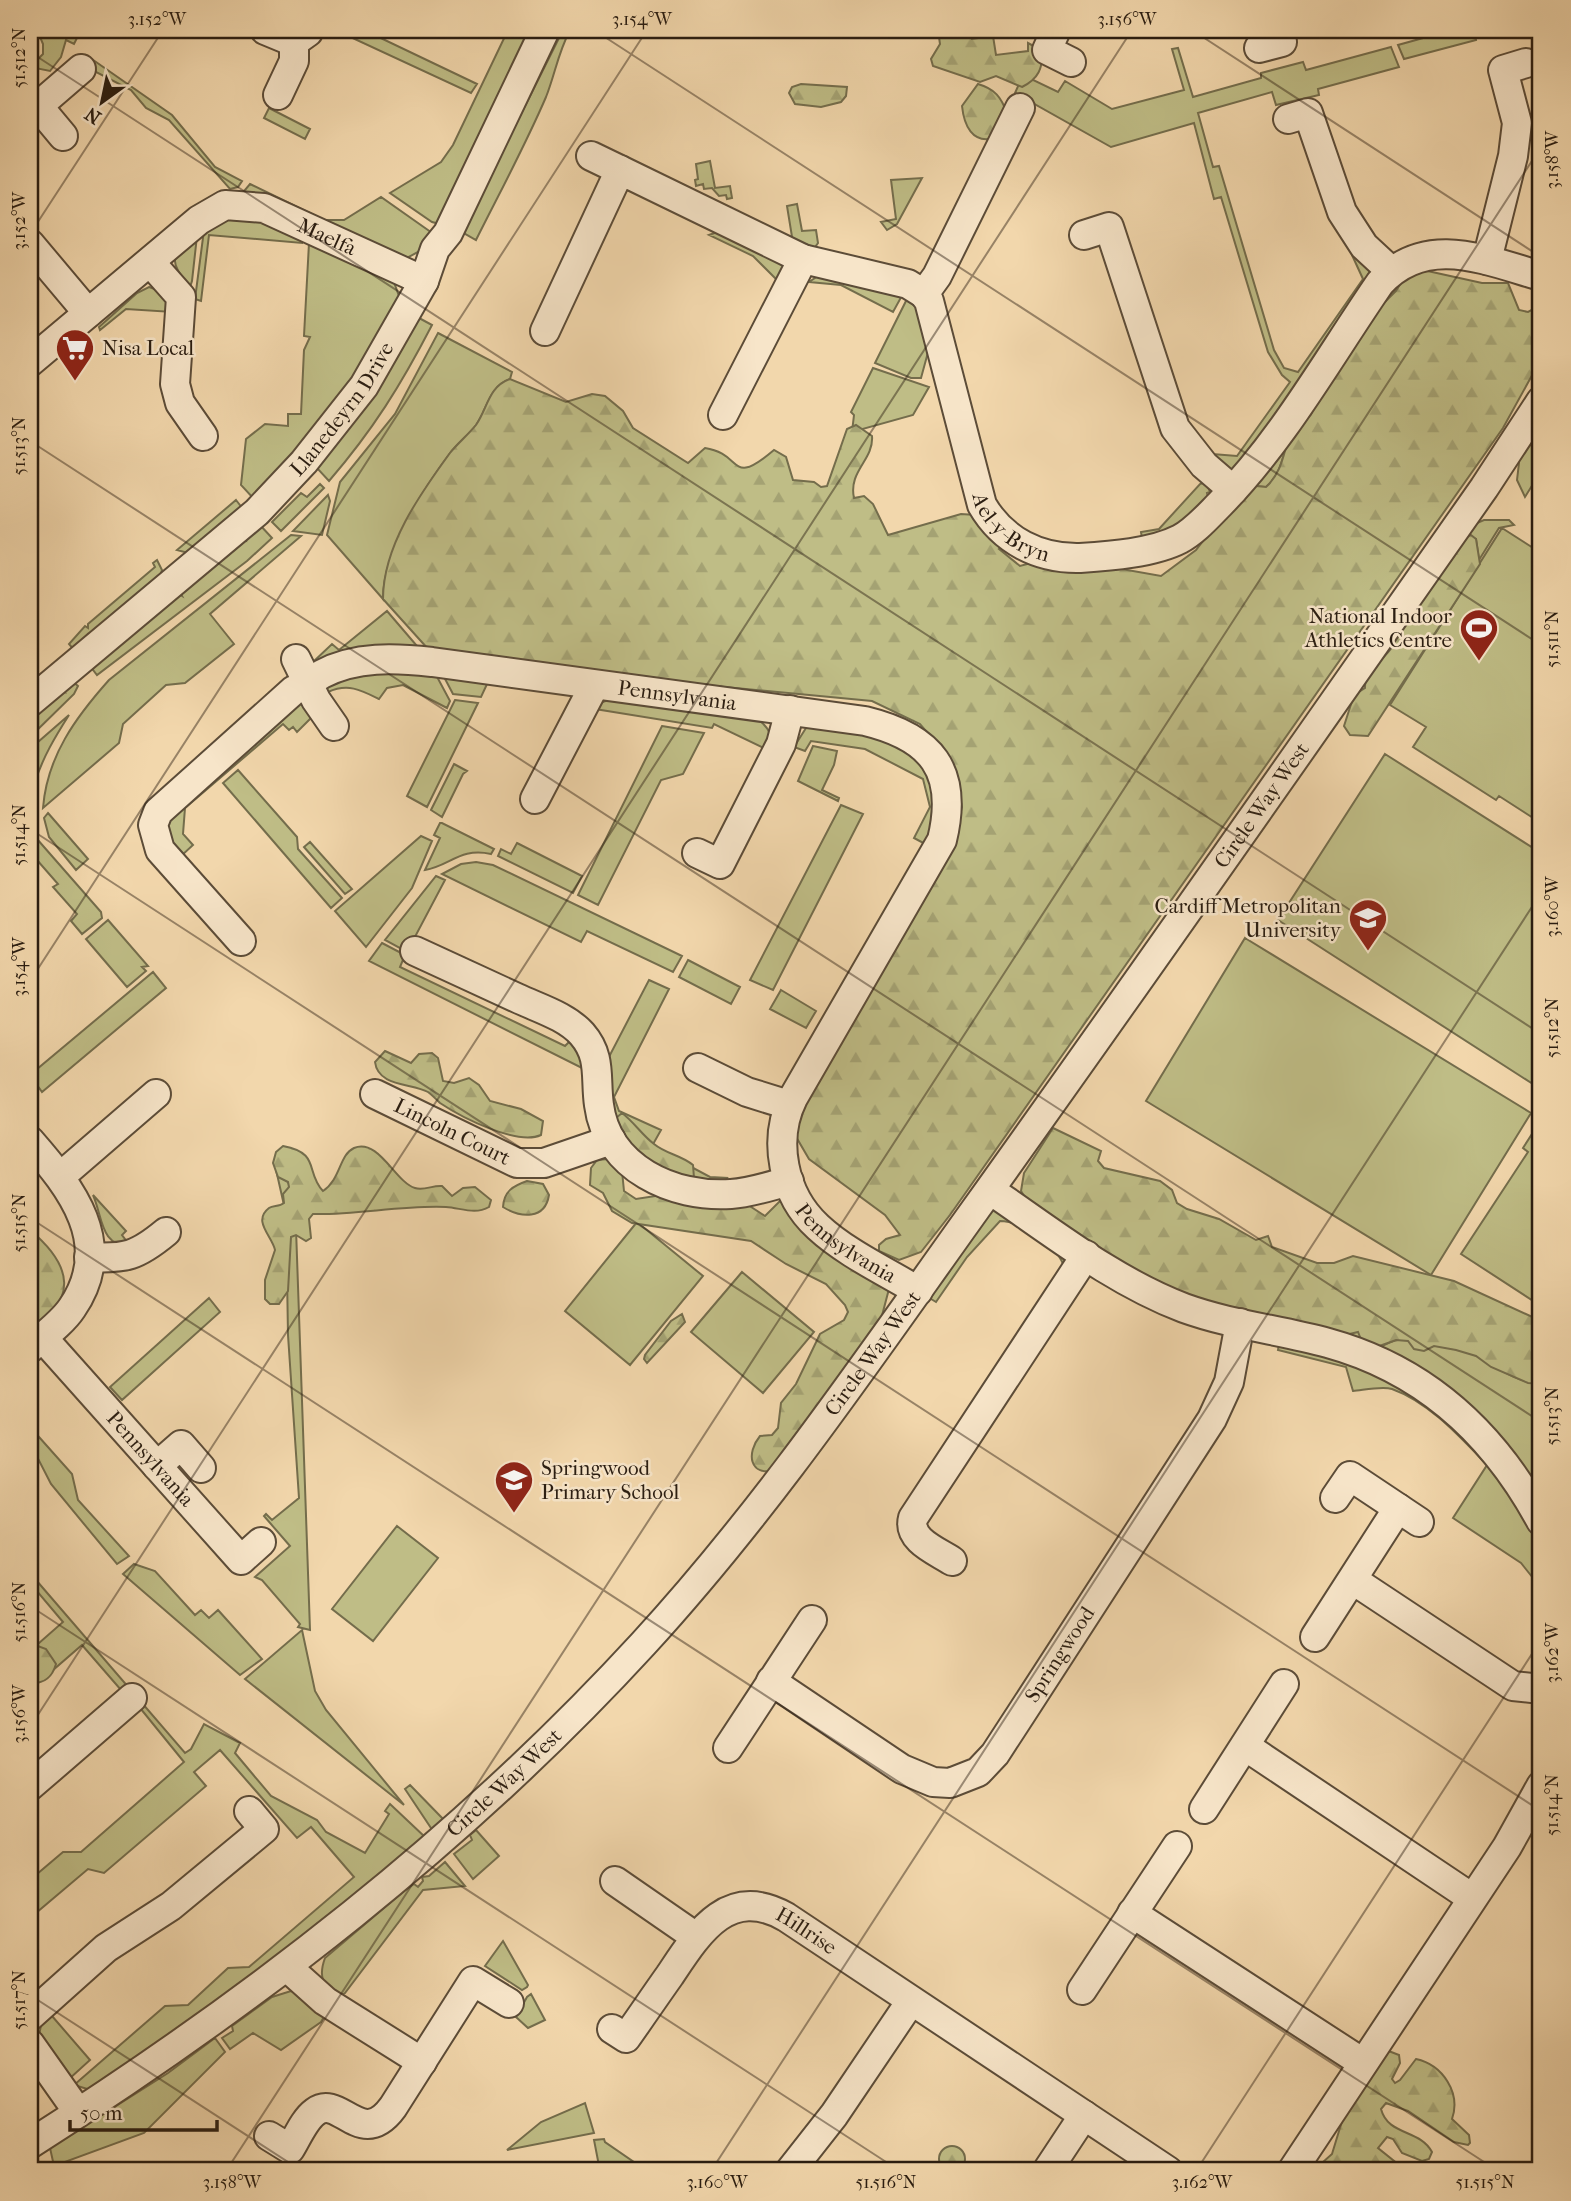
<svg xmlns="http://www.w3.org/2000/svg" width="1571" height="2201" viewBox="0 0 1571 2201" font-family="'IM FELL French Canon',serif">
	<defs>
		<pattern id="forest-firs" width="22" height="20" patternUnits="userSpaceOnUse" patternTransform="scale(1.75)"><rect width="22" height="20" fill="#bfbd86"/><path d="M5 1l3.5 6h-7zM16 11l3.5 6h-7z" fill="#a4a273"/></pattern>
	</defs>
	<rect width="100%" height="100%" fill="#f2d7ac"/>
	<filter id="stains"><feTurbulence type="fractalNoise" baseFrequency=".00286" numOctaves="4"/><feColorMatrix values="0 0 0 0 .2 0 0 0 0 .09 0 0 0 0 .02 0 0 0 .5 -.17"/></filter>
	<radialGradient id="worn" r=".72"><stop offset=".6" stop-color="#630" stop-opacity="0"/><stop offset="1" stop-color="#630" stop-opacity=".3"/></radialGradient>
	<path fill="#bfbd86" stroke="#746d4c" stroke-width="2" d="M37 30H81L74 44 66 40 61 57 50 71 30 67 43 54V44Z
		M348 30H364L477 84 471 93 346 35Z
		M508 30H527L529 43 440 224 432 222 390 193 441 162 453 145Z
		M563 30H570C558 53 555 74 546 97 525 146 500 192 476 240L462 232Z
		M1452 30H1491L1475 34 1476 40 1404 59 1398 45Z
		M1391 47 1399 67 1318 89 1319 95 1276 105 1272 92 1198 113 1213 167 1219 166 1274 350 1284 368 1298 372 1363 279 1352 255 1364 246 1404 278 1396 291 1372 315 1316 396C1314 414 1311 419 1295 424 1283 447 1285 470 1266 487L1246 485 1212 454 1237 456 1290 382 1282 375 1268 352 1221 197 1214 199 1194 123 1111 147 1015 93 1023 75 1058 92 1065 81 1112 109 1184 90 1172 49 1178 48 1193 97 1261 78V73L1303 62 1306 70Z
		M86 55 172 115 215 167 242 181 238 187 230 189 169 120 146 108 131 90 94 71 83 58Z
		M269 108 310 129 305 139 264 118Z
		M710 161 715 188 730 186 732 198 727 199 726 195 719 196 712 188 704 189 703 184 696 186 695 180 698 179 696 164Z
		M922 178 897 224 887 230 881 222 896 219 891 180Z
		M250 184 324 220H344L381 197 435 235 429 246 405 259 239 197Z
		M797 204 802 231 816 230 818 243 813 250 793 243 787 206Z
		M243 213 301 233 302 243 209 235 201 301 195 299 204 230Z
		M723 230 787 263 778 281 753 256 709 235Z
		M197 236 192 281 190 287C168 260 170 257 197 236Z
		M309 243 392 277 399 296 398 307 378 343 317 430 254 499 241 485 246 439 265 424 288 426V414H301L304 350 310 337 304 336Z
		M821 274 904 292 893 312 841 285 809 282Z
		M149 287 166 293 172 312 126 309 100 330 99 327 137 293Z
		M910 293 933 334 921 378H911L875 363Z
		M419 318 432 325C401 385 373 430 329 481L316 467 395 361Z
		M438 333 512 372 510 379C488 387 488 408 476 425 468 435 458 443 450 453 422 491 383 550 383 599L327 535 340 482 395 414Z
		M873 368 929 387 913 415 852 432 854 415 851 412Z
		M1529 444 1541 452V471L1525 497 1517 480 1519 463 1516 461Z
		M1206 482 1210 492 1207 493 1208 498 1180 532 1142 538 1141 532 1159 529 1200 484Z
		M320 484 324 488 281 531 272 522 301 493 307 497Z
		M328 495 330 501 322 535 293 531Z
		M236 500 243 509 188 553 177 550Z
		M1484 520H1509L1514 525 1499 528 1479 560 1476 539 1466 536 1477 523Z
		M260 525 272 538 247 561 97 675 90 666 177 593 182 596 180 592 242 540 246 541 245 537Z
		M1502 528 1541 553V823L1499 796 1496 800 1413 747 1426 727 1390 705Z
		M291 535 301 536 210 614 234 644 185 683 166 685 123 724 119 743 43 808C47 756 76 717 109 680Z
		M157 560 162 570 160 576 91 637 88 634 85 637 87 640 74 650 69 644 85 626 88 628V624L155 567 153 563Z
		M387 611 423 653 326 666 312 663 332 644 339 650Z
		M364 673H435L450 701 447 708 403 685 387 688 379 699C361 690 348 683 328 692L324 687Z
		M443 675 488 682 481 697 453 694Z
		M72 681 78 686 74 694 30 737V717L61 690 65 692 64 689Z
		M611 699 759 720C770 729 774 738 772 752L714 724 712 728 595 709 600 703Z
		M455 700 478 703 427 807 407 796Z
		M299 702H304L312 717 297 732 293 727 289 730 283 724 185 808 183 834 193 845 180 857 167 837 168 819Z
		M69 715C55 737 43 757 35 782 31 794 37 804 30 815V749Z
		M814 725C856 730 901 736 927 772 933 780 940 793 939 802 938 816 931 831 927 845L914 838 930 807 923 779 865 749 811 741 805 751 794 747 806 728Z
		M662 726 704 733 683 774 661 780 598 905 578 895Z
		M813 746 837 751 834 765 822 790 839 798 838 801 798 781Z
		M1385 754 1541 853V1079L1536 1086 1278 920Z
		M454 764 467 771 463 774 442 817 431 810Z
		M238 770 297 837 298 849 342 898 331 908 223 783Z
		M841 805 863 814 773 990 750 980Z
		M48 813 88 859 76 870 49 837 44 818Z
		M440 823H442L494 849 491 854C460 847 450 866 425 870L440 838 434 835Z
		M30 831 101 912 102 918 82 934 71 921 77 914 53 887 58 884 30 852Z
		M421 836 432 841 412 888 366 947 335 911Z
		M310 842 352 889 345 894 304 847Z
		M517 843 582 876 573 893 498 856 501 849 511 854Z
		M476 862 493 865 682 956 673 972 587 931 581 942 442 874 461 864Z
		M436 876 445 880 407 952 385 940Z
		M108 920 148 966 142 967 146 971 127 987 86 939Z
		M1245 938 1531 1113 1431 1275 1146 1101Z
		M382 943 405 955 400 967 565 1046 574 1037 584 1069 369 961Z
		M688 960 740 987 731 1004 679 977Z
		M153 972 166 988 42 1092 30 1075Z
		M649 980 669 989 614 1097 619 1111 661 1130 652 1146 710 1177 727 1178 718 1194 633 1167 599 1076Z
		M781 990 816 1011 806 1028 770 1009Z
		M1541 1120V1306L1461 1254 1528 1152 1523 1148Z
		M277 1174 288 1182 295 1200 310 1630 298 1627 300 1624 262 1580 255 1577 290 1546 264 1516 266 1514 272 1520 299 1498 288 1335 286 1214Z
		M990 1190 1086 1255 1063 1264C1056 1245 1020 1221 1000 1221L967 1257 936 1302 918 1291Z
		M93 1195 126 1231 122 1235 131 1247C100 1246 103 1218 93 1195Z
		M637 1222 703 1276 630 1365 565 1311Z
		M742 1272 814 1332 763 1393 691 1332Z
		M209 1298 220 1312 122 1400 110 1387Z
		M1281 1331 1358 1332 1382 1346C1386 1344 1392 1341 1397 1340 1412 1338 1463 1349 1477 1356 1498 1368 1516 1382 1541 1384V1588L1521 1563 1453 1518 1487 1465C1461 1438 1429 1402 1392 1389 1382 1386 1364 1390 1353 1391L1346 1367 1278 1350Z
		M39 1437 72 1474 78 1500 129 1556 117 1564 51 1484 31 1445Z
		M397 1526 438 1558 373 1641 332 1609Z
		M134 1564 155 1571 195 1615 201 1610 209 1618 218 1610 262 1659 240 1675 123 1574Z
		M30 1573 185 1753 191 1749 204 1724 240 1743 235 1753 271 1796 317 1820 326 1832 365 1853 389 1814 385 1811 390 1804 426 1838 215 2011 94 2091 74 2085 165 2006 188 2005 228 1968 249 1967 354 1877 311 1827 297 1838 220 1750 194 1772 206 1786 104 1873 88 1869 30 1918V1880L63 1852H81L184 1762 132 1698 121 1690 82 1645 30 1690V1651L63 1622 30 1583Z
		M302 1630 315 1691 326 1710 404 1805 245 1679Z
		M410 1785 445 1821 433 1831 405 1789Z
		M476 1830 499 1856 473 1879 454 1854 472 1840 470 1835Z
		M445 1862 465 1886 423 1890 345 1993 336 1998C323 1984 318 1977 325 1958L404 1891 414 1884 418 1887 423 1881 422 1877 429 1876Z
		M503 1941 528 1985 527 1987 522 1990 485 1966Z
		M291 1991 303 1994 328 2010 321 2022 281 2050 253 2033 230 2049 222 2038 233 2031 232 2026 272 1997Z
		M531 1994 545 2020 528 2028 516 2017 527 1997Z
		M52 2016 90 2060 68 2080 39 2036 41 2025Z
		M215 2038 225 2052 144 2133 54 2166 50 2148 168 2073Z
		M585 2103 594 2133 507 2150 541 2122Z
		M604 2139 605 2142 647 2171H600L594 2140Z"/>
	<path fill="url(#forest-firs)" stroke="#746d4c" stroke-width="2" d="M938 30H970L972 39 993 36 996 55 1028 51V43L1041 50C1044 68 1038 79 1022 87L996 76 980 82 933 66 931 59 940 44Z
		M801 84 847 87 846 96 841 102 821 107 795 104 789 93 792 87Z
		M978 84C995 89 1001 97 1007 113L994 138C972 144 964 125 962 106Z
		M1423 270 1482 283H1508L1519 310 1528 312 1541 305V359L1503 428 950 1215 921 1252 899 1260 879 1251V1245L886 1239 900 1235 885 1215 809 1159 795 1135 800 1113 954 839 962 807 951 760 920 724 872 701 505 666 429 650 383 599C383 546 420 494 450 453 458 443 468 435 476 425 488 408 488 387 510 379L566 402 592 394 605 396 623 411 633 428 688 463 705 448C744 454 729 488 774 450L786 457 793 480 814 482 821 487 827 486 847 429 856 425 872 436C874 460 848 471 854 498L864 496 873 504 888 535 961 514 976 515 1011 539 999 549 1020 566 1031 563 1053 571 1065 568H1116L1161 576 1196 550 1246 485 1266 487C1285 470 1283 447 1294 424 1311 419 1314 414 1316 396L1372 315 1396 291 1404 278Z
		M1471 535 1476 539 1480 564 1368 736 1350 735 1344 726 1354 695 1365 688C1364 659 1401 660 1396 624L1458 539Z
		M385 1051 411 1063 419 1054 432 1053 438 1058 443 1081 454 1083 469 1078 479 1085 490 1101 521 1109 543 1121 541 1135C517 1146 461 1117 440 1103 436 1099 432 1095 428 1092 412 1083 378 1087 375 1062Z
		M622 1113C634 1122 642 1135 654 1144 666 1154 681 1155 693 1165L694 1178 690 1182 626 1153 616 1118Z
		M1053 1128 1101 1151 1098 1161 1104 1168 1160 1181 1172 1190 1177 1203 1187 1209 1219 1219 1256 1240 1268 1236 1272 1247 1317 1263H1334L1353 1256 1454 1281 1541 1321V1384L1528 1383 1491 1367 1476 1356 1456 1350 1434 1346 1424 1351 1414 1349 1408 1341 1396 1340 1371 1349 1362 1342 1358 1332 1337 1337 1172 1295 1116 1264 1028 1202 1021 1191 1024 1173Z
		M283 1146C321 1153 305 1172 323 1191 341 1179 339 1155 354 1148 379 1138 395 1182 415 1188 424 1191 433 1185 442 1186L452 1196 463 1188 475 1187 491 1200 489 1207C475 1215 461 1208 446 1207 402 1205 357 1215 313 1214L309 1219 311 1238 306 1241 296 1235 291 1237 288 1291 279 1304H270L265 1299V1280L275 1250C272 1236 252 1221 269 1208 273 1205 279 1207 284 1203L283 1194 289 1187 288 1182 278 1177 273 1163 276 1152Z
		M608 1159 622 1171 624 1191 636 1199 662 1195 745 1203 765 1216 787 1194 890 1285 879 1327 776 1470C749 1477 746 1453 760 1436L772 1435 778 1428 781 1403 796 1384 820 1334 844 1320 848 1312 845 1305 826 1284 786 1264 751 1241 632 1223 612 1211 603 1193 590 1185 591 1168 597 1160Z
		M527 1181 543 1184 549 1195C545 1220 521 1218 503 1207 504 1191 513 1186 527 1181Z
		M30 1230C73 1266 78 1298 30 1335Z
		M682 1314 685 1322 647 1363 644 1359 645 1355 671 1321Z
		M35 1645 46 1649 56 1664C52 1678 44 1684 30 1683V1647Z
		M1386 2050 1399 2055 1400 2063 1392 2079 1395 2083 1400 2080 1416 2059C1443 2065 1461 2093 1452 2119L1469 2135 1470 2143 1468 2145 1454 2142 1408 2111 1386 2103 1381 2109C1388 2136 1420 2129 1432 2152L1429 2159 1422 2161 1402 2153 1393 2139 1387 2137 1378 2148 1398 2164 1419 2171H1313L1332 2154 1343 2118Z
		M939 2159a13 13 0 1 1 26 0a13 13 0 1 1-26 0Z"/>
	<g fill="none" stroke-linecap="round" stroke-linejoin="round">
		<g stroke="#5c4c38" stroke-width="32">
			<g id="minor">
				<path d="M265 30 294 42 308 32"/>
				<path d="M1056 30 1047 50 1071 62"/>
				<path d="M1259 48 1282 42 1278 30"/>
				<path d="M278 95 294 61V42"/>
				<path d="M38 106 63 136"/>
				<path id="s1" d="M1020 108 937 276 924 294 929 301 982 505C1003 541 1039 559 1080 558 1110 556 1153 553 1180 539 1195 531 1208 516 1220 504 1283 440 1329 357 1380 283 1426 233 1485 260 1541 276"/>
				<path d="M30 113 81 69"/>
				<path d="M1288 119 1308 113 1342 212 1364 246 1391 271"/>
				<path d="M591 156 620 170"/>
				<path d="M1084 235 1109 227 1175 428 1204 465 1233 490"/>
				<path d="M30 244 88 313"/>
				<path d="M1487 260 1513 156 1517 123 1503 70 1526 63"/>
				<path d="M150 262 181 297 175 384 180 403 203 436"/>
				<path d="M545 331 620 170 803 259 908 284 924 294"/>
				<path id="s2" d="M30 362 199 220 225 205 264 208 424 281"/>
				<path d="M723 415 803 259"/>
				<path d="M296 659 316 700 334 726"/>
				<path id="s3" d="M30 702 257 512 304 462 364 386 424 281 435 249 448 233 545 30"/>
				<path d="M535 799 594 686"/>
				<path d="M697 853 720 864 781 744 790 710"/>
				<path id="s4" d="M241 941 160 850 153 825 158 812 294 690C314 685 309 681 322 674 356 656 395 658 432 662L865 721C931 737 959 770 942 840L793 1098C772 1140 783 1195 818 1227 846 1253 885 1271 918 1291"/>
				<path d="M415 951C449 967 483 982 517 998 538 1008 566 1016 582 1034 602 1057 595 1078 599 1105 607 1168 673 1198 731 1194 750 1193 770 1186 789 1181"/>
				<path d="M698 1068 747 1092 789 1105"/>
				<path id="s5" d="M375 1094 517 1163H544L611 1140"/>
				<path d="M30 1141C71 1188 116 1244 72 1308 62 1323 44 1336 30 1348"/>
				<path d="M61 1176 156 1094"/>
				<path d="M990 1190C1052 1232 1113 1281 1184 1308 1231 1325 1281 1330 1328 1343 1426 1370 1494 1434 1541 1521"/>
				<path d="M89 1257C126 1259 137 1256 166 1232"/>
				<path id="s6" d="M42 1337 241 1560 261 1542"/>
				<path d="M157 1466 181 1445 201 1468"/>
				<path d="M1335 1498 1350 1476 1419 1522"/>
				<path d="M952 1561C937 1551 907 1540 913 1518L1086 1255"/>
				<path d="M1353 1580 1513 1686 1541 1689"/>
				<path d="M1315 1637 1398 1508"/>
				<path id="s7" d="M771 1681 902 1769 933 1782 950 1783 978 1772 995 1754 1021 1714 1212 1419 1229 1382 1240 1323"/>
				<path d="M1245 1746 1472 1898"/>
				<path d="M728 1748 812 1620"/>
				<path d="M30 1786 132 1698"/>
				<path d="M1204 1809 1284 1684"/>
				<path d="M615 1881 696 1937"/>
				<path d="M1132 1913 1363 2063"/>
				<path d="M287 1967 325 2001 422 2062"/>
				<path d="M1082 1990 1177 1846"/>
				<path d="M30 2016 106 1948 171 1906 264 1829 249 1811"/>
				<path id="s8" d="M612 2029 626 2038C641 2017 655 1996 670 1975 698 1933 728 1884 786 1917L1168 2171"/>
				<path d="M30 2044 78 2112"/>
				<path d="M269 2136 290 2149C297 2138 304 2120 315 2112 340 2093 361 2151 393 2107L473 1981 509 2003"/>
				<path id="s9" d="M30 2144C253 2002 463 1840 643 1644 767 1509 869 1358 975 1210 1147 970 1315 729 1484 488L1541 401"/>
				<path d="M790 2171 834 2115 911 2001"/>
				<path d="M1047 2171 1084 2115"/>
				<path d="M1292 2171 1507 1847 1541 1786"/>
			</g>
		</g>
		<use href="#minor" stroke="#f7e5c9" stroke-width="28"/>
	</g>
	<path fill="none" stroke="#2a1d11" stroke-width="2" stroke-opacity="0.45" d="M594 30 1541 645M1192 30 1541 257M30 52 1541 1034M30 234 163 30M30 441 1541 1422M30 829 1541 1811M30 981 647 30M30 1218 1498 2171M30 1606 900 2171M30 1727 1132 30M30 1995 302 2171M226 2171 1541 147M711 2171 1541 893M1196 2171 1541 1640"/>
	<defs>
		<g id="supermarket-pin" transform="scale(2.0125)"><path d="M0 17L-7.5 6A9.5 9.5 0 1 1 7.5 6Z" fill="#8f2418" stroke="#f7e5c9"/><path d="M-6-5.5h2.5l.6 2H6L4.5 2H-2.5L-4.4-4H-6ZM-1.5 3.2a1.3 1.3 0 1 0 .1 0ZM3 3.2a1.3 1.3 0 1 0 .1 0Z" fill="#fff"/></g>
		<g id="stadium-pin" transform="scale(2.0125)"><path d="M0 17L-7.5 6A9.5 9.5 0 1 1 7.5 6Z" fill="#8f2418" stroke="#f7e5c9"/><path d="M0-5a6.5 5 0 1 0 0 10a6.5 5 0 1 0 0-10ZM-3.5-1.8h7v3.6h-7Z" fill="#fff"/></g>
		<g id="university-pin" transform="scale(2.0125)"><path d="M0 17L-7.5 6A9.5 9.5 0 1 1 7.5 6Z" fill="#8f2418" stroke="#f7e5c9"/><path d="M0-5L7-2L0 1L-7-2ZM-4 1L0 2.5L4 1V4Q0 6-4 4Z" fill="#fff"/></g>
		<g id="school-pin" transform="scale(2.0125)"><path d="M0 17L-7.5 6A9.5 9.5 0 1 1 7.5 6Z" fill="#8f2418" stroke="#f7e5c9"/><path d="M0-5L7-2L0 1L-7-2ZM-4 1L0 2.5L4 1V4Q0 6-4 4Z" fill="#fff"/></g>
	</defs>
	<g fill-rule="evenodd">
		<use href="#supermarket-pin" x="75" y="348"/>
		<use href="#stadium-pin" x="1479" y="628"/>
		<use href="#university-pin" x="1368" y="918"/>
		<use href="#school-pin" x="514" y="1480"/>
	</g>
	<g text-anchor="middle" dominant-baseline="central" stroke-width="5" stroke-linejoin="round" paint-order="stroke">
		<g font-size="21" fill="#2a1d11" stroke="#f7e5c9">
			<text stroke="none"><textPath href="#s2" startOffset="359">Maelfa</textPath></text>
			<text stroke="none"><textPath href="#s3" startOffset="430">Llanedeyrn Drive</textPath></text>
			<text stroke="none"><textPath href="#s1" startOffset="466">Ael-y-Bryn</textPath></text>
			<text stroke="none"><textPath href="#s4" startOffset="737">Pennsylvania</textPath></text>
			<text stroke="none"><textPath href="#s9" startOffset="1836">Circle Way West</textPath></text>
			<text stroke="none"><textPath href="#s5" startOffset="86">Lincoln Court</textPath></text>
			<text stroke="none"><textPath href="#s4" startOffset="1561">Pennsylvania</textPath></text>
			<text stroke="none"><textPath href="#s9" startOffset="1164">Circle Way West</textPath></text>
			<text stroke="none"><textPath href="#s6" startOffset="163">Pennsylvania</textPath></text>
			<text stroke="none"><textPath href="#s7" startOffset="382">Springwood</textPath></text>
			<text stroke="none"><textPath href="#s9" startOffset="597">Circle Way West</textPath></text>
			<text stroke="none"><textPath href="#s8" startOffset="266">Hillrise</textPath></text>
		</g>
		<g font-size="21" fill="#2a1d11" stroke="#f7e5c9" text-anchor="start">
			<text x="102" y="348">Nisa Local</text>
			<text x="1452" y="616" text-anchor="end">National Indoor<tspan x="1452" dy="24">Athletics Centre</tspan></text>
			<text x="1341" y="906" text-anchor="end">Cardiff Metropolitan<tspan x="1341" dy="24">University</tspan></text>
			<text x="541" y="1468">Springwood<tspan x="541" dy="24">Primary School</tspan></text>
		</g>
	</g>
	<rect width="1571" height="2201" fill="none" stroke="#f2d7ac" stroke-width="77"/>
	<g transform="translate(102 102) rotate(213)" stroke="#f7e5c9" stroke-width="5" paint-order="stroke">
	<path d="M0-5L12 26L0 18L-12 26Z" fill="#2a1d11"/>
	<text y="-10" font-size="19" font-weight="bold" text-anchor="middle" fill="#2a1d11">N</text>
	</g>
	<path d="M70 2120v10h147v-10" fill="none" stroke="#2a1d11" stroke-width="3.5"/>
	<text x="80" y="2120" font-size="21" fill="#2a1d11" stroke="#f7e5c9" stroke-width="5" paint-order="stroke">50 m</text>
	<rect x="38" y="38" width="1494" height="2124" fill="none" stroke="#2a1d11" stroke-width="2.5"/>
	<g font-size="18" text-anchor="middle" fill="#2a1d11">
		<text x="157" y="25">3.152°W</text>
		<text x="642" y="25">3.154°W</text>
		<text x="1127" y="25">3.156°W</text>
		<text transform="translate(19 58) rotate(-90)" y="6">51.512°N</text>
		<text transform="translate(1552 160) rotate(-90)" y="6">3.158°W</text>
		<text transform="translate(19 221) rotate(-90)" y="6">3.152°W</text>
		<text transform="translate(19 446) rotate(-90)" y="6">51.513°N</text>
		<text transform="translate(1552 639) rotate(-90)" y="6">51.511°N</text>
		<text transform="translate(19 835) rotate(-90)" y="6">51.514°N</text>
		<text transform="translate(1552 907) rotate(-90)" y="6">3.160°W</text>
		<text transform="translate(19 967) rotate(-90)" y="6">3.154°W</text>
		<text transform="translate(1552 1028) rotate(-90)" y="6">51.512°N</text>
		<text transform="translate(19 1223) rotate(-90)" y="6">51.515°N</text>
		<text transform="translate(1552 1416) rotate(-90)" y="6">51.513°N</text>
		<text transform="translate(19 1612) rotate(-90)" y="6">51.516°N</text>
		<text transform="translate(1552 1653) rotate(-90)" y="6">3.162°W</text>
		<text transform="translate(19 1714) rotate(-90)" y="6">3.156°W</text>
		<text transform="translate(1552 1805) rotate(-90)" y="6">51.514°N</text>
		<text transform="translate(19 2000) rotate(-90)" y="6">51.517°N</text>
		<text x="232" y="2188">3.158°W</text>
		<text x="717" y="2188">3.160°W</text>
		<text x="886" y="2188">51.516°N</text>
		<text x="1202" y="2188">3.162°W</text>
		<text x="1485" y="2188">51.515°N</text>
	</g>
	<rect width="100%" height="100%" filter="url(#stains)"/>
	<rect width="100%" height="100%" fill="url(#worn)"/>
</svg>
